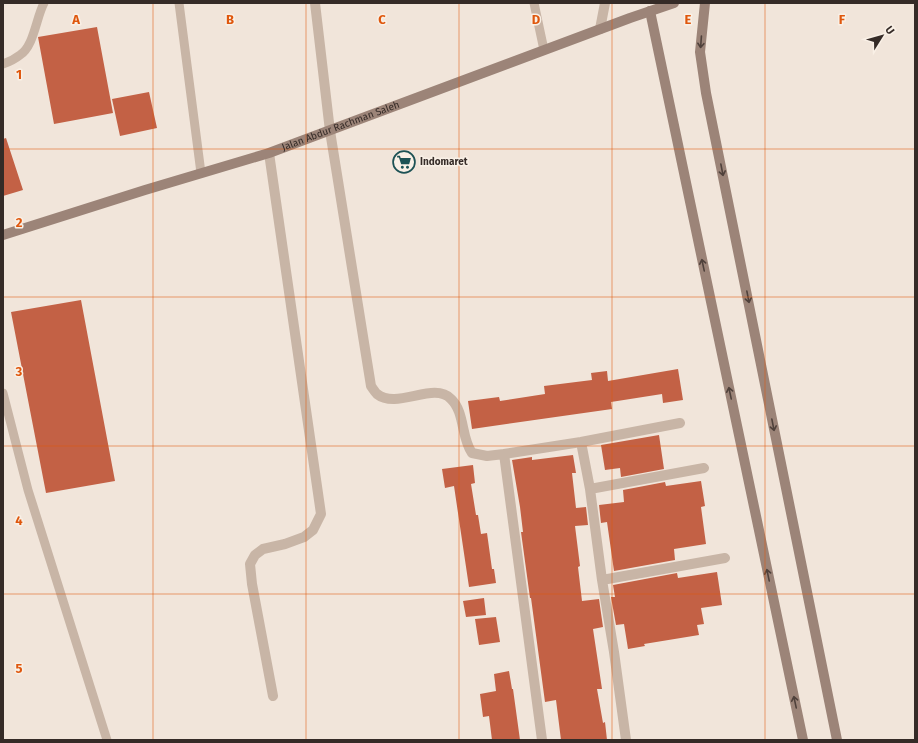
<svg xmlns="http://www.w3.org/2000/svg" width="918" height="743" viewBox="0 0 918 743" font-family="'Fira Sans',sans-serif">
	<rect width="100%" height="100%" fill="#f1e5da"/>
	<path fill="#c36145" d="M97 27 113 113 54 124 38 37Z
		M149 92 157 128 120 136 112 99Z
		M6 138 23 190 3 196V139Z
		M81 300 115 481 46 493 11 312Z
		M678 369 683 400 663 403 662 394 611 402 612 409 472 429 468 401 499 397 500 401 545 394 544 386 592 380 591 373 607 371 608 381Z
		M659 435 664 469 621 477 620 468 605 470 601 445Z
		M573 455 576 473H572L576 508 586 507 588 525 575 526 580 566 578 567 582 601 599 599 603 627 593 629 602 689H597L603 723 605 722 607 740H561L556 700 545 702 531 598H530L521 532H523L520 507 512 460 532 457V460Z
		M473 465 475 483 471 484 476 515H478L481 534 487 533 492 569H494L496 583 469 587 454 486 445 488 442 469Z
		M701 481 705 506 701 507 706 544 674 549 675 560 614 571 607 522 601 523 599 505 624 502 623 490 665 482 666 486Z
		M717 572 722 605 701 608 704 624 697 625 699 635 644 644 645 646 628 649 624 624 616 625 611 597H615L613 585 677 573 678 578Z
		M484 598 486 615 466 617 463 601Z
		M496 617 500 642 479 645 475 619Z
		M509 671 512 689H513L520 740H492L489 716 483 717 480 694 496 691 494 674Z"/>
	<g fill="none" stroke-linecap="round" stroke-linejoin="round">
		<path stroke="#c8b5a6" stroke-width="9" d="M179 3 201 173
			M534 3 544 50
			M3 64C9 62 15 59 20 55 34 46 36 18 44 3
			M3 393 28 490 107 740"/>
		<path stroke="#c8b5a6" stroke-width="10" d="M315 3 330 131 371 386C373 389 375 392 377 394 397 410 434 381 451 399 465 412 461 438 472 453L487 456 504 454
			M600 29 605 3
			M269 153 321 514 313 530 304 537 285 544 263 549 255 555 250 564 252 584 273 696
			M581 442 590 489 602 580 614 652 626 740
			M590 489 704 468
			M602 580 725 558
			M542 740 504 454 581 442 680 423"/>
		<g stroke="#9c8478" stroke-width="10">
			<path d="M705 3 700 52 706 93 837 740"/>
			<path d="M650 11 803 740"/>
			<path id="s1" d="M3 235 145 190 269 153 630 18 674 3"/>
		</g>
	</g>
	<defs><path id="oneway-shaft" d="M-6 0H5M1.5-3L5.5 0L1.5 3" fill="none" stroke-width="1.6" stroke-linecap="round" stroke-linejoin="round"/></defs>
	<g stroke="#4f413b">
		<use href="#oneway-shaft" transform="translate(701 42) rotate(94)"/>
		<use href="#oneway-shaft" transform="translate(722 170) rotate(79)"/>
		<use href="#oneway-shaft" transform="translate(703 265) rotate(-102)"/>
		<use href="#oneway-shaft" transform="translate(748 297) rotate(79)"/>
		<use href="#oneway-shaft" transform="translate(730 393) rotate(-102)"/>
		<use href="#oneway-shaft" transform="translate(773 425) rotate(79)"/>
		<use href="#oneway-shaft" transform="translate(768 575) rotate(-102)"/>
		<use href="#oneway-shaft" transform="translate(795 702) rotate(-102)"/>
	</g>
	<path fill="none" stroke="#df570d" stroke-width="1" stroke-opacity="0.55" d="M153 3V740M306 3V740M459 3V740M612 3V740M765 3V740M3 149H915M3 297H915M3 446H915M3 594H915"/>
	<defs>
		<g id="supermarket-ring" transform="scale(1.15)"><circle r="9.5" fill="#f9f0e6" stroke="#1d5255" stroke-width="1.5"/><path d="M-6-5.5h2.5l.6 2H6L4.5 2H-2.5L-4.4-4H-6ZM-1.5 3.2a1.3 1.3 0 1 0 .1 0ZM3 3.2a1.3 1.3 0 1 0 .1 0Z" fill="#1d5255"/></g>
	</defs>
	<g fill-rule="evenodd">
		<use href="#supermarket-ring" x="404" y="162"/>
	</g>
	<g text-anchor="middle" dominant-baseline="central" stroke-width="3" stroke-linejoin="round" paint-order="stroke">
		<g font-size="10" fill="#352b27" stroke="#f9f0e6">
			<text stroke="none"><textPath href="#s1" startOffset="355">Jalan Abdur Rachman Saleh</textPath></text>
		</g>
		<g font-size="10" font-weight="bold" fill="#352b27" stroke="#f9f0e6" text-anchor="start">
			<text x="420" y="162">Indomaret</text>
		</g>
	</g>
	<g font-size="13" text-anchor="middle" font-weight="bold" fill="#df570d" stroke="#f9f0e6" stroke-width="3" stroke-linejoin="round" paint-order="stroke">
		<text x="76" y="24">A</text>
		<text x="230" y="24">B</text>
		<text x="382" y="24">C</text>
		<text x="536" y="24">D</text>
		<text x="688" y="24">E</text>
		<text x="842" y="24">F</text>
		<text x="19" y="79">1</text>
		<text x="19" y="227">2</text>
		<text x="19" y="376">3</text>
		<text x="19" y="525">4</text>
		<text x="19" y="673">5</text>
	</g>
	<rect width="918" height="743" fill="none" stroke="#352b27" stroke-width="8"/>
	<g transform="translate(882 36) rotate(53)" stroke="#f9f0e6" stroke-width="3" paint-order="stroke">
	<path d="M0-3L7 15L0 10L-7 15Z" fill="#352b27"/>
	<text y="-6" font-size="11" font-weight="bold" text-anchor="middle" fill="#352b27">U</text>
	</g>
</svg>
